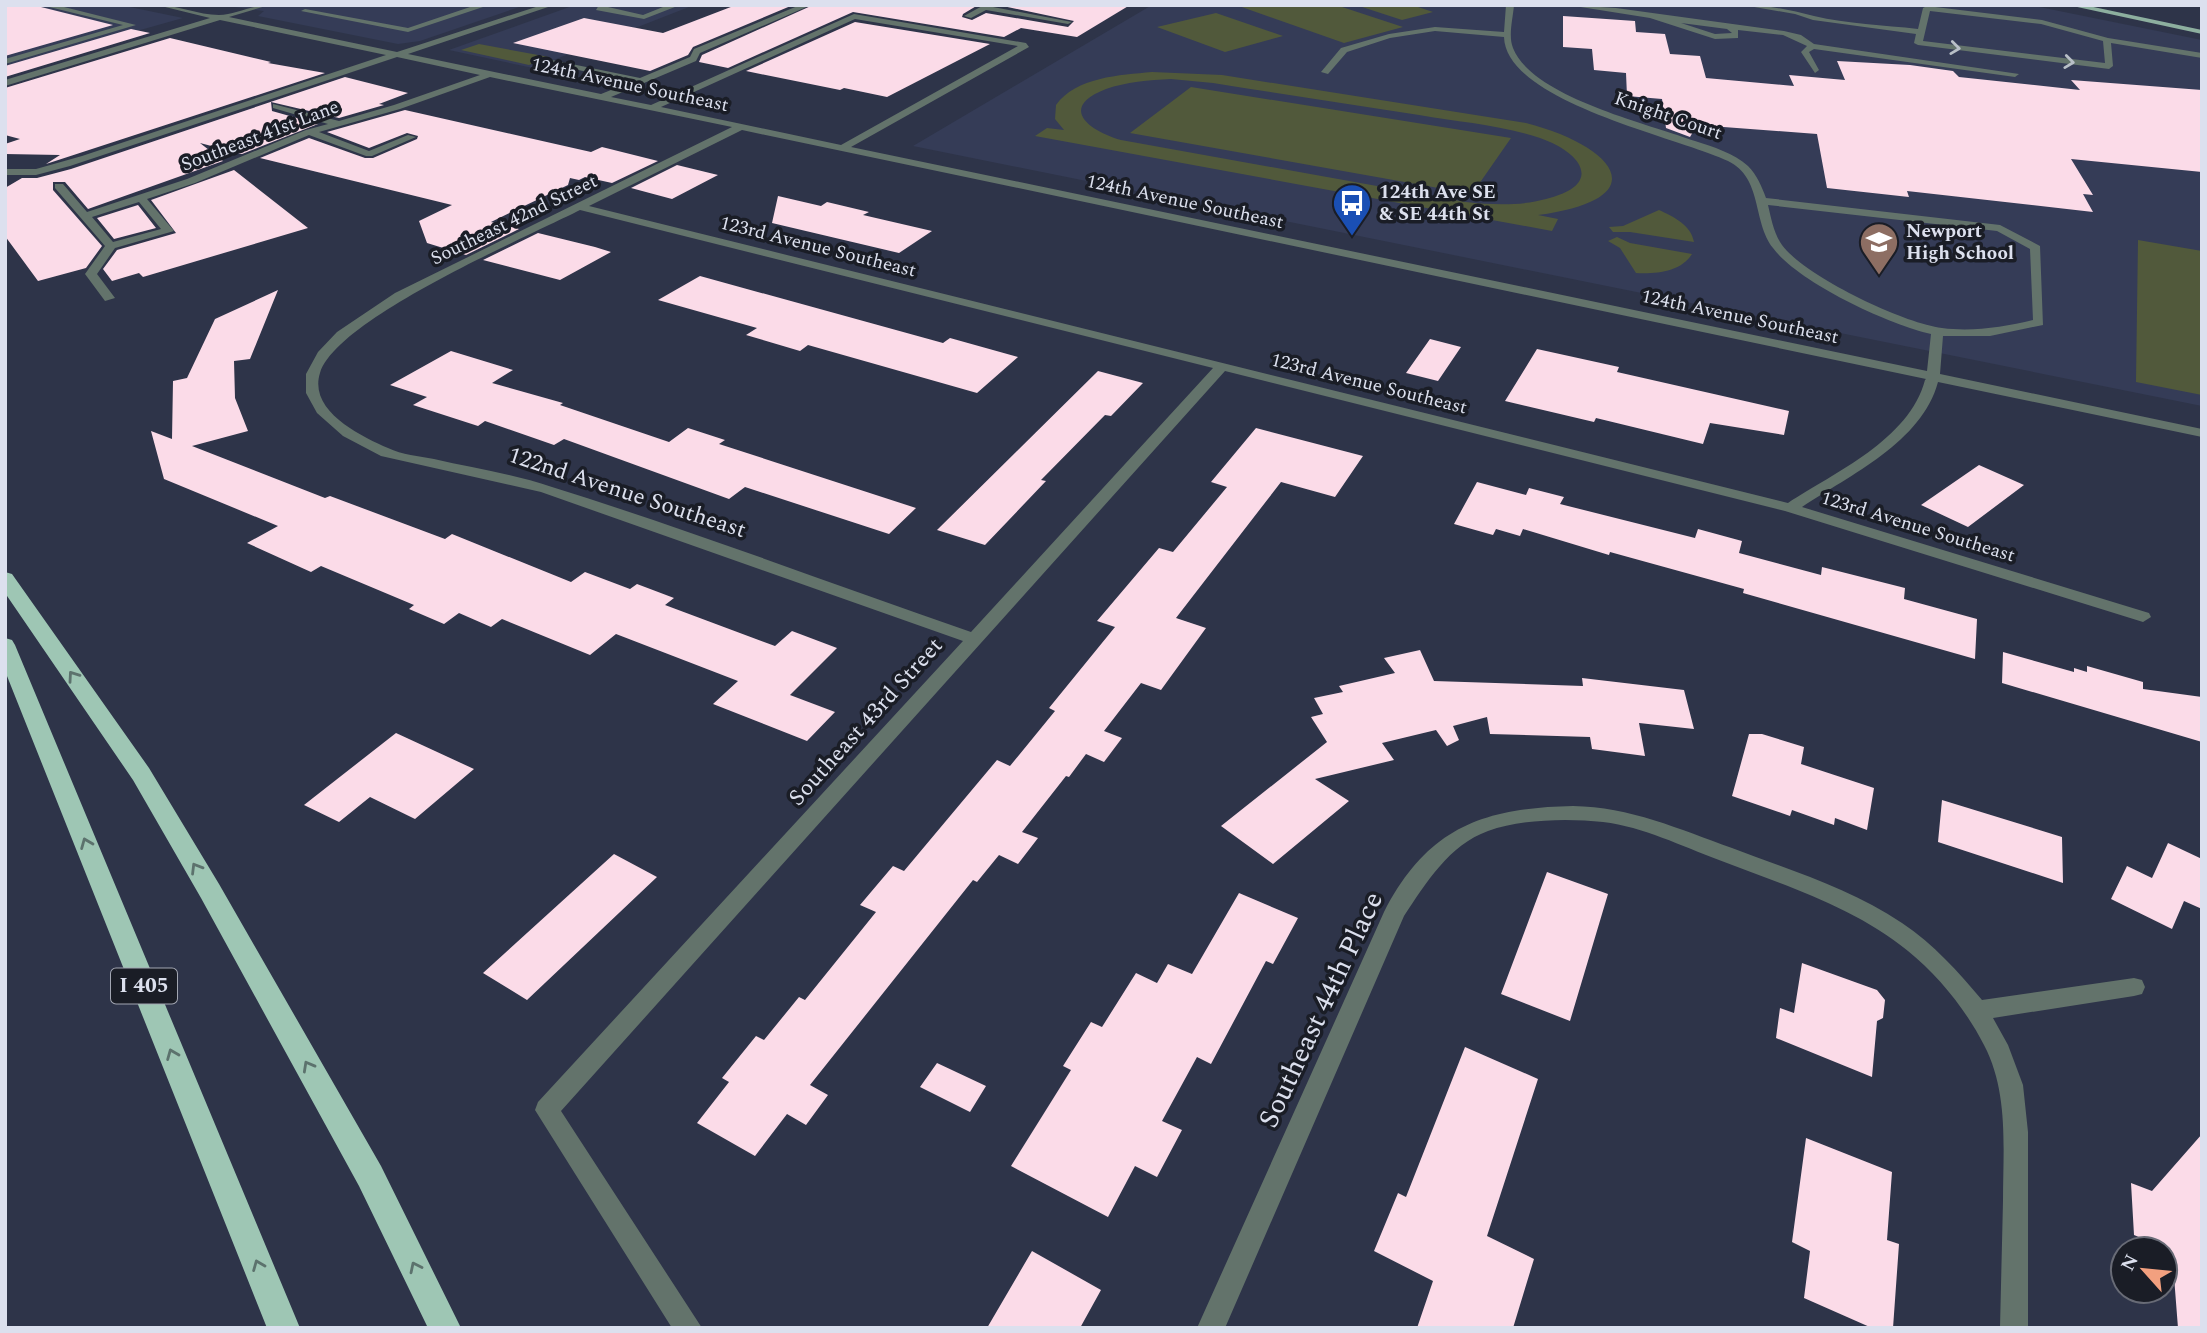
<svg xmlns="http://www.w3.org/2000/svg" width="2207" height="1333" viewBox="0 0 2207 1333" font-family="Spectral,serif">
	<rect width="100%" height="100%" fill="#2e3449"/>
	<path fill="#353c57" d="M5 5H120L183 18 5 68Z
		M220 5H525L420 41 398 44 258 16 264 11Z
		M575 5H694L533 68 449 50Z
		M1152 5H2030L2202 40V406L913 146Z"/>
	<path fill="#51593b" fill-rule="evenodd" d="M1236 5H1336L1403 27 1344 43Z
		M1356 5H1412L1433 12 1402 20Z
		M1216 13 1283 36 1225 52 1157 27Z
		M479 44 549 57 529 65 461 50Z
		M1152 72 1222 75 1526 123C1612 145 1661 198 1538 215L1558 219 1552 231 1035 136 1047 128 1064 130 1055 119 1056 105C1076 77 1120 75 1152 72ZM1171 79 1213 83C1281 94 1350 104 1419 115 1459 122 1501 125 1540 138 1583 153 1604 185 1546 199 1520 206 1493 205 1466 202L1121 140C1090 131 1057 108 1106 89 1126 82 1149 80 1171 79Z
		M1191 87 1511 138 1472 194 1130 133Z
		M1659 210C1674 217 1691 225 1694 242L1630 232H1613L1609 227 1623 226Z
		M1617 237 1630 243 1692 254C1681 272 1656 274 1636 273L1620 248 1608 241Z
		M2138 240 2202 251V395L2136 382Z"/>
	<path fill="#fbdbe8" d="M5 5H33L113 25 5 56Z
		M736 5H793L693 47 688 55 650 71 513 43 584 18 663 33Z
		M813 5H978L963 14 962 17 972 20 986 13 1068 27 1074 21 998 5H1130L1077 37 1021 28 1004 37 853 12 728 68 699 62 702 55Z
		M1563 16 1635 21 1636 32 1665 34 1670 54 1700 56 1706 78 1794 86 1789 75 1845 80 1837 61 1910 65 1953 71 1959 77 2080 90 2071 80 2202 90V172L2071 159 2093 195 2083 194 2093 212 1907 191 1909 197 1827 188 1817 134 1697 125 1690 137 1666 128 1662 99 1627 96 1626 73 1594 70 1592 49 1563 47Z
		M855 22 990 44 887 97 844 88 840 90 746 71Z
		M131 29 150 33 5 77V66Z
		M170 38 271 62 268 63 325 73 46 164 60 155 5 154V144L20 139 5 135V88Z
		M345 77 408 93 379 104 384 105 339 118 271 102 272 111 318 124 242 154 200 143 223 161 88 209 65 182H53V190L102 246 86 268 38 281 5 236V188L22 178H37L71 169Z
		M405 110 591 152 602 147 658 161 612 183 585 177 579 180 570 178 568 185 491 222 519 229 466 255 427 243 419 221 452 205 260 158 309 138 365 158H373L417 139 418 136 407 133 369 148 327 132Z
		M677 165 718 175 672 199 631 188Z
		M234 170 308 228 143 277 139 273 112 281 103 269 117 250 176 233 151 200Z
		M778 196 821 206 827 202 869 212 863 215 932 231 899 253 772 223Z
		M138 205 156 228 114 239 97 218Z
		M538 233 595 247 611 252 560 280 483 260Z
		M700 276 943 343 950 338 1018 357 977 393 808 345 800 351 746 335 757 328 658 300Z
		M278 290 250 359 234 361 235 398 248 431 192 446 325 498 330 496 445 539 452 534 571 582 585 572 630 589 637 584 674 598 665 605 775 646 792 631 837 648 790 695 835 712 807 741 713 704 738 681 616 634 590 655 502 619 491 627 459 613 444 624 409 609 414 605 321 566 311 572 247 543 278 526 164 479 151 431 172 439 173 381 187 378 215 319Z
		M1430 339 1461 347 1438 381 1406 373Z
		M1537 349 1619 367 1617 372 1789 411 1784 435 1710 423 1703 444 1596 418 1594 422 1505 401Z
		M451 351 513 370 492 383 563 403 560 405 669 442 688 428 725 440 719 444 916 508 889 534 745 487 729 499 564 439 554 445 485 421 478 426 413 405 427 397 390 385Z
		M1098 371 1143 383 1111 416 1105 415 1041 480 1046 481 985 545 937 530Z
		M1256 428 1363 456 1335 497 1281 482 1176 618 1206 628 1161 690 1141 683 1104 731 1122 738 1104 762 1086 754 1069 777 1066 776 1022 832 1038 838 1018 864 999 855 977 882 973 880 810 1085 828 1095 806 1125 787 1114 755 1156 697 1123 729 1082 722 1078 756 1036 764 1040 799 997 805 1000 876 912 860 905 893 866 904 871 997 760 1010 766 1055 711 1049 708 1115 627 1097 621 1159 548 1173 552 1227 487 1211 482Z
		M1979 465 2024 485 1968 527 1921 505Z
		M1477 482 1526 495 1529 488 1564 497 1560 504 1695 538 1698 529 1742 541 1739 553 1821 575 1822 567 1905 588 1904 599 1977 619 1975 659 1743 593 1744 589 1610 552 1609 555 1523 529 1520 536 1496 529 1493 535 1454 524Z
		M1420 650 1434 681 1583 686 1582 678 1684 690 1694 729 1639 723 1645 756 1592 749 1590 737 1490 734 1487 717 1453 726 1459 740 1447 746 1436 730 1382 743 1394 760 1315 779 1349 801 1273 864 1221 826 1327 742 1311 717 1323 714 1314 698 1343 692 1339 686 1395 673 1384 658Z
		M2003 652 2074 672V668L2087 672V666L2143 682V689L2202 697V742L2002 683Z
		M396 733 474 769 415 819 370 797 339 822 304 805Z
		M1749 734H1762L1804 747 1801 764 1874 788 1867 830 1835 818 1834 825 1792 810 1790 816 1732 796Z
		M1942 800 2062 837 2063 883 1938 842Z
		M2168 843 2202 859V909L2184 901 2172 929 2111 899 2127 866 2152 878Z
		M614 854 657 877 527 1000 483 973Z
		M1547 872 1608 894 1570 1021 1501 994Z
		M1239 893 1298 918 1273 964 1266 961 1211 1064 1197 1057 1162 1121 1182 1130 1157 1177 1135 1166 1108 1217 1011 1166 1071 1070 1063 1066 1091 1022 1102 1027 1136 973 1157 983 1168 964 1192 974Z
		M1802 963 1877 990 1885 1000 1883 1018 1877 1021 1872 1077 1776 1038 1780 1008 1794 1013Z
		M1465 1047 1538 1079 1487 1236 1534 1259 1513 1328H1417L1433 1281 1374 1251 1398 1193 1406 1197Z
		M937 1063 986 1086 970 1112 920 1087Z
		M2202 1134V1328H2178L2172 1251 2134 1235 2131 1183 2152 1191Z
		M1806 1138 1892 1172 1887 1240 1899 1244 1893 1328H1872L1804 1298 1810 1251 1792 1242Z
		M1032 1251 1101 1290 1080 1328H987Z"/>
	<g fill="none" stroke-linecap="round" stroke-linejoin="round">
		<path fill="#63736b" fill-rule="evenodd" d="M41 5H56L136 25 5 64V59L123 25Z
			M157 5C178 5 198 15 219 15 235 15 251 5 269 5L229 17 397 52 542 5H554L408 54 601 94 631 82 548 63 552 60 640 78 690 57 694 49 800 5H811L700 53 696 61 611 97 651 105 854 14 1026 43 1029 47 851 147 1927 371 1931 334C1888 324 1799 283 1773 248 1752 221 1763 178 1728 161 1677 137 1506 102 1504 37L1435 31 1390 38 1347 52 1328 74 1321 72 1341 48 1389 34 1435 27 1504 32 1506 5H1514C1513 18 1508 36 1513 48 1532 97 1649 124 1695 141 1713 147 1734 153 1748 166 1757 175 1762 187 1766 198L2000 225 2040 246 2043 325 1990 336H1943L1940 374 2202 429V437L1938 382C1922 442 1850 475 1802 507L2149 613 2151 617 2143 622 1785 511 1225 371 561 1111 702 1328H672L535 1110 538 1102 963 641 541 492 381 456 343 436 317 413 306 393V374L318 352 337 332 395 293 732 127 490 77 400 109 319 132 369 151 408 135 416 137 372 156H366L309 135 195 183 147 199 174 231 115 248 97 274 115 298 105 301 85 274 105 246 55 188V184H63L87 212 187 179 306 130 328 124 273 108V104L339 121 394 105 480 75 397 57 70 166 36 175H5V169H36L82 156 386 55 220 20 5 86V80L210 18ZM855 19 1018 46 841 145 661 107ZM742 130 1926 379 1925 380C1909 440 1835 472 1788 503L589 206ZM139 202 161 229 113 242 92 217ZM1768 205 1997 231 2030 249 2033 320C2004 327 1972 332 1942 328 1903 323 1806 277 1782 245 1774 234 1771 218 1768 205ZM580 210 1213 368 971 632C832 584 693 531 552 487 514 474 473 468 434 459 419 456 402 455 388 448 361 436 308 411 320 373 337 318 525 238 580 210Z
			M476 5H489L408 32 301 11 305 9 408 28Z
			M599 5H611L608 7 643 15 668 5H680L644 19 596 10Z
			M984 5H995L993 7 1072 22 1068 24 986 10 971 18 964 16Z
			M1568 5 1616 8 1784 31 1801 35 1814 44 2019 74 2015 77 1814 49 1809 52 1819 70 1815 73 1801 52 1807 46 1783 35 1738 30V38L1715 39 1650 18ZM1681 23 1727 29 1732 33 1715 34Z
			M1743 5C1768 5 1790 10 1814 16 1847 24 1884 25 1918 29L1923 8 1927 6 2042 20 2108 38 2202 53V58L2111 43 2113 66 2109 69 1918 45 1914 43 1916 34 1813 20 1795 14ZM1930 11 2041 24 2103 41 2105 63 1923 41Z
			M1573 806C1630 807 1679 829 1732 848 1790 870 1850 888 1902 923 1934 944 1958 972 1982 1000L2134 978 2142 980 2145 987 2142 994 2134 996 1993 1018 2008 1045 2023 1085 2028 1132V1328H2000C2001 1285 2002 1243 2003 1201 2003 1149 2009 1093 1984 1045 1966 1010 1939 976 1908 951 1853 906 1784 885 1719 860 1681 846 1644 827 1603 822 1568 818 1522 819 1488 831 1449 845 1426 883 1404 916L1225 1328H1197L1384 912C1428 827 1483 808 1573 806Z"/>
		<path fill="#8daf9f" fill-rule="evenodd" d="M2068 5H2084L2202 30V34Z"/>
		<path fill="#9ec6b4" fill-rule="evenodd" d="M5 572 12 574 149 768 219 884 381 1166 461 1328H428L359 1186 201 898 133 780 5 593Z
			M5 638 12 640 15 645 300 1328H267L5 671Z"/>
	</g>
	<defs><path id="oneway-chevron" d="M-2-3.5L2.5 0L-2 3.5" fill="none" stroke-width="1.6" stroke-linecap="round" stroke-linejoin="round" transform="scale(1.75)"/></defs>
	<g stroke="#b8bfc7">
		<use href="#oneway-chevron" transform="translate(1955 48) rotate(7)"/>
		<use href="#oneway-chevron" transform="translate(2069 62) rotate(7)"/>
	</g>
	<g stroke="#5c726d">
		<use href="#oneway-chevron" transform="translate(73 676) rotate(-125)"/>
		<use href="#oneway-chevron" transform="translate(86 843) rotate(-112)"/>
		<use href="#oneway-chevron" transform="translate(196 868) rotate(-121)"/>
		<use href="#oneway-chevron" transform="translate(172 1054) rotate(-112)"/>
		<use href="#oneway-chevron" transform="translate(308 1066) rotate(-119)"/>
		<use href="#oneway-chevron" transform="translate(258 1265) rotate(-112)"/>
		<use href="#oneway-chevron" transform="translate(415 1267) rotate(-116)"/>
	</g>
	<defs>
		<g id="bus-pin" transform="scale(2.0125)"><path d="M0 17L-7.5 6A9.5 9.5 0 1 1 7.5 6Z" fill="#1a4fb4" stroke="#1a1d26"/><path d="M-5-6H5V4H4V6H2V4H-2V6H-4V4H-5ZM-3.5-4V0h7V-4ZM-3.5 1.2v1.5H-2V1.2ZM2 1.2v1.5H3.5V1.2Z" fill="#fff"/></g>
		<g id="school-pin" transform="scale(2.0125)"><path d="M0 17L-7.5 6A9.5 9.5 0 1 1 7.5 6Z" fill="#8d6e63" stroke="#1a1d26"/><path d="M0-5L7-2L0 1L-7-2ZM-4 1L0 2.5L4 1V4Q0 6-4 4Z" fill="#fff"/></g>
	</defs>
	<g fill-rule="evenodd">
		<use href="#bus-pin" x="1352" y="203"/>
		<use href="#school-pin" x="1879" y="242"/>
	</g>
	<g text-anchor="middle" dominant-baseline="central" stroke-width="7" stroke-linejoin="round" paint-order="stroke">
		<g font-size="19" fill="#dce0ee" stroke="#1a1d26">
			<text transform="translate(630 85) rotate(12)">124th Avenue Southeast</text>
			<text transform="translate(1668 116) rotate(19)">Knight Court</text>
			<text transform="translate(260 136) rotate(-21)">Southeast 41st Lane</text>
			<text transform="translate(1185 202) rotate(12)">124th Avenue Southeast</text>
			<text transform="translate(514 220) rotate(-26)">Southeast 42nd Street</text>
			<text transform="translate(818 247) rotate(14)">123rd Avenue Southeast</text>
			<text transform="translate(1740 317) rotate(12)">124th Avenue Southeast</text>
			<text transform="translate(1369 384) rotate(14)">123rd Avenue Southeast</text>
			<text transform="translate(1918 527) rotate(17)">123rd Avenue Southeast</text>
		</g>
		<g font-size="19" font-weight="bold" fill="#dce0ee" stroke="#1a1d26" text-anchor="start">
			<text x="1379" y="192">124th Ave SE<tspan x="1379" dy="22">&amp; SE 44th St</tspan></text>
			<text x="1906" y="231">Newport<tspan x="1906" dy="22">High School</tspan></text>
		</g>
		<rect fill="#1a1d26" stroke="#a2a6b2" stroke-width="2" x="111" y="968.5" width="66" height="35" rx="5"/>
		<g font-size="21" font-weight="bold" fill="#dce0ee">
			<text x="144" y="986">I 405</text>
		</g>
		<g font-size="23" fill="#dce0ee" stroke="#1a1d26">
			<text transform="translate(627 493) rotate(18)">122nd Avenue Southeast</text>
			<text transform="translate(866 722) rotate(-48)">Southeast 43rd Street</text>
		</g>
		<g font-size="28" fill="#dce0ee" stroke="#1a1d26">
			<text transform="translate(1321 1010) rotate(-65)">Southeast 44th Place</text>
		</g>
	</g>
	<rect width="2207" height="1333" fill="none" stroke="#dce0ee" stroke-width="14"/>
	<g transform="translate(2144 1270) rotate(297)"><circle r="33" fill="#1a1d26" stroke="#686b76" stroke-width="2"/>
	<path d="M0-5L12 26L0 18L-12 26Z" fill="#f2a07f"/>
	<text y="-10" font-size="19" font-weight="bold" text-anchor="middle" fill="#dce0ee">N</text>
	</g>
</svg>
